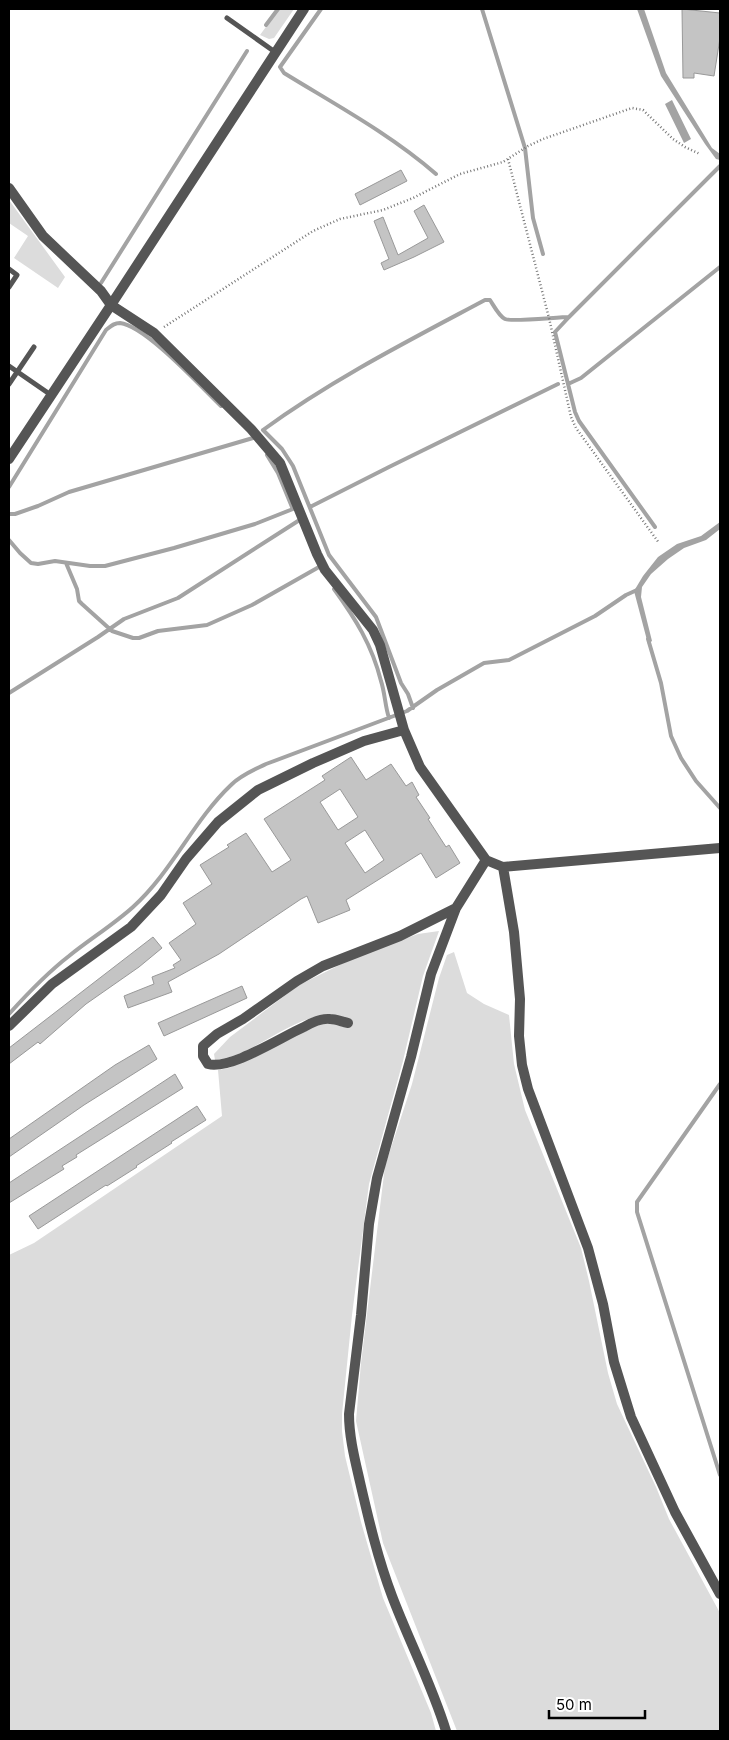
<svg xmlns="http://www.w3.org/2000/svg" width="729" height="1740" viewBox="0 0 729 1740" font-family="Inter,sans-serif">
	<rect width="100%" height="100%" fill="#fff"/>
	<path fill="#dcdcdc" d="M279 9H294L274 38 269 39 260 35Z
		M9 200 65 277 58 288 14 258 28 236 9 223Z
		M439 931 423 976 403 1061 369 1184 352 1315 342 1414V1431L345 1456 361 1522 383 1598 431 1713 436 1731H9V1255L34 1243 222 1116 218 1070 229 1068 250 1058 312 1026 328 1023 349 1028 353 1021C343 1017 329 1014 319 1016 282 1024 253 1055 215 1060L214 1054 230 1037 299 985 360 955 418 934Z
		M454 952 467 993 484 1004 509 1015 514 1064 525 1110 581 1248 589 1281 608 1373 617 1404 656 1487 669 1519 720 1613V1731H457L383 1543 356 1421 361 1363 385 1166 412 1084 439 978 447 955Z"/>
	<path fill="#a3a3a3" d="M637 9H644L666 73 712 148 720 154V160L716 159 705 144 661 76Z
		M672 100 691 139 684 143 665 104Z
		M720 522V529L706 540 684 548 668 559 651 574 642 587 641 597 652 641 648 644 634 591 643 576 658 557 677 544 701 536Z"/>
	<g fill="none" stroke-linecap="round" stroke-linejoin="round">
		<path stroke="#a3a3a3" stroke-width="4" d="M321 9 280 67 284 73C336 105 390 134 436 174
			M482 9 525 148 533 218 543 254
			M266 25 278 9
			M101 283 247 51
			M569 317 555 332 575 412 579 421 655 527
			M568 384 581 378 720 267
			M267 455 278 473 292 507
			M9 487 106 330C111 326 114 323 120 323 146 326 201 387 221 406
			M310 507 389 467 558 384
			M9 514H15L38 506 69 492 253 438
			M9 540 20 553 31 563 38 564 55 561 90 566H105L174 548 255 524 293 509
			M66 563 77 589 79 601 82 604 112 631 133 638H139L158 631 207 625 252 605 319 567
			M334 589C355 618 372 645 381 681 385 693 385 706 389 718
			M648 639 661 683 671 736 681 758 696 781 720 808
			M9 693 98 637 124 619 178 598 298 521
			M413 708 408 694 401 683 376 617 329 555 293 466 282 449 263 430C333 379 410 340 485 300H490C494 306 499 316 505 319 511 322 558 317 569 317L720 166
			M9 1014C28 993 47 973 69 956 90 939 113 925 133 907 172 872 193 821 231 785 241 775 254 770 266 764L407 711 437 690 484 663 509 660 595 616 626 595 637 590
			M720 1084 637 1202V1212L720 1475"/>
	</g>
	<path fill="#c4c4c4" stroke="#999" fill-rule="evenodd" d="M682 9 720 13V38L714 76 694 73V78H683Z
		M401 170 407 181 360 205 355 194Z
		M424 205 444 242 414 257 384 270 381 263 389 259 374 221 383 217 398 255 428 238 414 211Z
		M351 757 366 780 391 764 406 786 412 782 419 795 416 797 430 818 428 819 446 847 449 845 460 863 436 878 421 853 346 900 350 910 318 923 307 896 301 899 219 954 168 982 172 992 128 1008 124 996 154 984 152 977 175 968 173 965 181 960 169 943 196 924 183 903 212 884 200 865 229 847 227 845 246 833 272 872 291 860 264 819 325 780 322 776ZM340 789 358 817 338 830 320 802ZM365 830 384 860 365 873 345 843Z
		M153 937 162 948 139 967 86 1004 40 1044 38 1042 9 1064V1048Z
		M242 986 247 998 164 1036 158 1023Z
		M149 1045 157 1059 84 1105 9 1157V1139L115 1065Z
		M175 1074 183 1088 76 1155 77 1157 62 1166 64 1169 9 1203V1183Z
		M197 1106 206 1120 171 1142 172 1143 136 1166 137 1167 107 1186 106 1185 38 1229 29 1216Z"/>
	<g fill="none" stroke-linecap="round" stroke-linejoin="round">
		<path stroke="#777" stroke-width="2.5" stroke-dasharray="1 2.5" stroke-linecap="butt" d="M508 159 549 318 571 417 576 428 659 543
			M164 327 313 231 340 219 383 210 413 198 460 174 503 162 528 146 543 139 632 108 643 110 673 139 685 147 700 154"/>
		<path stroke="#555" stroke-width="5" d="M227 18 275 52
			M9 269 17 275 9 287
			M9 366 51 395
			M9 384 34 347"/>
		<path stroke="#555" stroke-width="10" d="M9 188 43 236 101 291 111 305 154 333 251 429 280 463 317 554 325 570 373 630 380 645 404 730 420 767 486 860 503 867 720 848
			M503 867 514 932 520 999 519 1036 522 1065 528 1089 588 1248 603 1304 614 1362 631 1417 675 1512 720 1594
			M348 1023C342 1022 336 1019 330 1019 321 1018 311 1023 304 1027 281 1037 231 1070 208 1064L203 1056V1046L217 1034 243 1019 297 981 323 966 400 936 456 908
			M9 1026 52 984 131 927 161 895 186 859 218 822 258 790 313 763 364 741 404 730
			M446 1731C432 1685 409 1641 392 1596 378 1559 369 1521 360 1482 355 1460 349 1437 349 1414L361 1315 369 1224 377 1178 411 1057 431 974 456 908 486 860"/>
		<path stroke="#555" stroke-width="10" d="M9 459 111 305 304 9"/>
	</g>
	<rect width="729" height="1740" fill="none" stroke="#000000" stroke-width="20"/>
	<path d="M549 1710v8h96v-8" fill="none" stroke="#000000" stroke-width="2.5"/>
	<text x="556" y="1710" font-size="15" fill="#000000" stroke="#ffffff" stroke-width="4" paint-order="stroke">50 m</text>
</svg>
